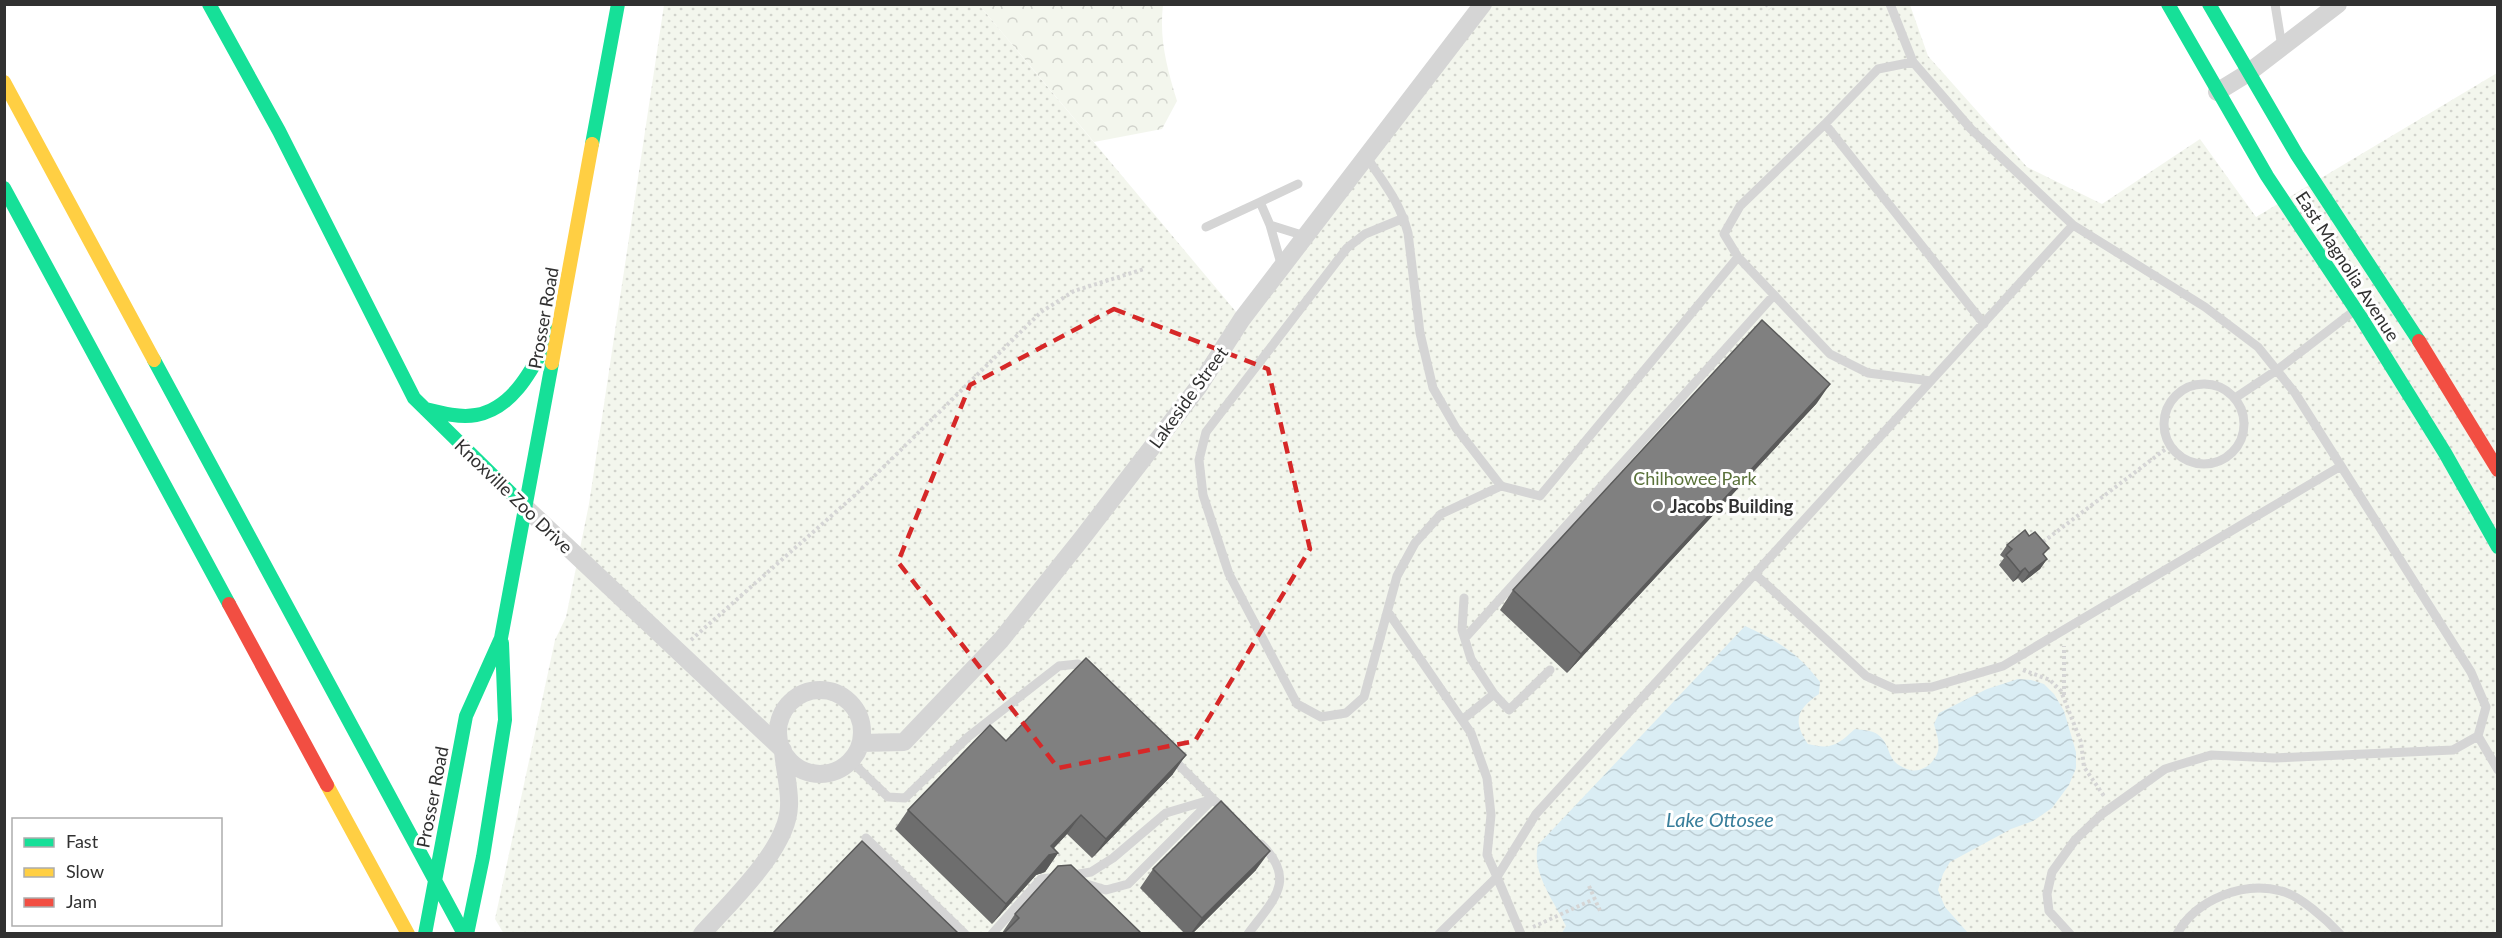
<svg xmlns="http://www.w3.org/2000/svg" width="2502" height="938" viewBox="0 0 2502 938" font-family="Lato,sans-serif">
	<defs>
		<pattern id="forest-crowns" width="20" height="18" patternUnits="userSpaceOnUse" patternTransform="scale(1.5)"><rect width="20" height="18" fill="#f3f6ed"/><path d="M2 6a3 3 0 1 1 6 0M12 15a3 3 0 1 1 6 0" fill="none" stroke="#d1d3cc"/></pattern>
		<pattern id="park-dots" width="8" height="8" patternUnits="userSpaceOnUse" patternTransform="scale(1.5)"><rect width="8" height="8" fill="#f3f6ed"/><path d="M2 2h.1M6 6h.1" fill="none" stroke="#d1d3cc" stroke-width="1.8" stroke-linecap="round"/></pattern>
		<pattern id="water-waves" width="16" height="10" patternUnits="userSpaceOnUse" patternTransform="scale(1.5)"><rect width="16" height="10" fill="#daedf4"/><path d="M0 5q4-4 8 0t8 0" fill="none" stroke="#bcccd2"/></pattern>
	</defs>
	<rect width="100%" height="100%" fill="#fff"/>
	<path fill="url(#forest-crowns)" d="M979 5H1163C1159 39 1167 68 1177 101L1162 129 1094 142Z"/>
	<path fill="url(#park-dots)" d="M664 5H979L1242 319 1483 5H1910L1928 56 2027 167 2102 204 2200 139 2256 217 2497 73V933L504 934 495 919 555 640 566 617 589 504Z"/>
	<path fill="url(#water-waves)" d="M1745 626C1778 641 1798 653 1820 682L1819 694C1797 709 1792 721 1808 744 1832 750 1837 745 1855 729 1861 730 1872 730 1877 734 1894 746 1883 762 1910 770 1917 772 1926 768 1931 763 1943 750 1938 739 1934 724L1939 713 1987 689 2018 679 2031 680 2044 684 2054 694 2064 711 2076 752V768L2069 785 2052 808 2033 821 2011 829 1950 862 1943 874 1938 890 1945 907 1968 933H1562L1566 926C1554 901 1531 872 1538 845Z"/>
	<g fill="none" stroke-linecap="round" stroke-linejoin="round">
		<path stroke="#d5d5d5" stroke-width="4" stroke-dasharray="3 3" stroke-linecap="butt" d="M1766 4 1770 9
			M2043 542 2171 445
			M691 640 855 495 1041 312 1074 291 1144 269
			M2023 670 2050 680 2061 691 2081 742 2084 767 2104 796
			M2064 695V646
			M1589 886 1601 913
			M1533 927 1594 899"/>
		<path stroke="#d5d5d5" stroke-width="9" d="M2275 4 2282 47
			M1825 124 1878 69 1913 62
			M1366 156C1384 184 1399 200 1408 233L1420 333 1433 388 1456 428 1501 486 1540 496 1738 257 1830 354 1868 373 1931 381
			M1260 202 1298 184
			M1404 218 1365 234 1347 248 1206 432 1199 460 1203 495 1229 574 1297 704 1321 717 1346 713 1364 697 1397 576 1415 543 1441 514 1501 486
			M1270 225 1305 236
			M1206 227 1260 202 1270 225 1282 267
			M1738 257 1724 234 1740 206 1825 124 1984 324
			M2164 424a40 40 0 1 1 80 0a40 40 0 1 1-80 0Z
			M2235 398 2277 370 2354 311
			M1755 574 1866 676 1895 689 1932 687 2003 666 2341 466 2295 393 2258 347 2205 307 2073 225
			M1388 612 1471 733 1487 778 1491 815 1487 855 1497 877 1439 934
			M1465 638 1774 295
			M1494 694 1509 710 1550 670
			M1462 720 1494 694 1471 659 1462 630 1464 598
			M2478 736 2498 770
			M851 761 888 797 905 798 968 737 1059 666 1078 664 1087 673
			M866 838 965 934
			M1067 876 1091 872 1113 858 1166 813 1213 799 1227 812
			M1080 882 1106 890 1128 884 1213 799 1171 757
			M992 934 1041 879 1058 877
			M1248 934C1273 900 1298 880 1261 844
			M1521 934 1497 877 1536 814 2073 225 1971 129 1913 62 1890 4
			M2070 934 2049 911 2047 894 2052 872 2075 840 2102 814 2165 769 2211 755 2274 758 2453 750 2478 736 2486 707 2471 672 2341 466
			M2177 934C2196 899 2244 881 2281 891 2299 895 2327 920 2340 934"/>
		<path stroke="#d5d5d5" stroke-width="18" d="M2217 92 2248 73 2338 4
			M526 508 783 750C784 768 790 788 789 806 788 849 730 902 702 934
			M778 732a42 42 0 1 1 84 0a42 42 0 1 1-84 0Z
			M861 743 904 742 1001 640 1083 537 1199 386 1242 319 1483 4"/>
		<path stroke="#16e098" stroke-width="14" d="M209 4 279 131 414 398 526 508
			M2168 4 2267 176 2360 316 2445 453 2498 547
			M2209 4 2297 155 2419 341
			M592 144 618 4
			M4 188 229 604
			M154 360 464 934
			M425 409C441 413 460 418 476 415 516 408 535 363 553 331
			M425 934 466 716 501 638 552 363
			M467 934 483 857 505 720 502 643"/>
		<path stroke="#ffcf43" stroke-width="14" d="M4 82 154 360
			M552 363 592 144
			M327 785 408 934"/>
		<path stroke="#f24e42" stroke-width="14" d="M2419 341 2498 470
			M229 604 327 785"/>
	</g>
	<path fill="#6e6e6e" d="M1817 403 1567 673 1500 610 1513 590Z
		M2029 536 2047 559 2040 569 2022 583 2018 578 2013 582 1999 565 2004 558 2000 555 2007 545Z
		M1006 741 1173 774 1092 858 1067 834 1054 848 1058 853 1045 872 1036 875 992 924 895 829 908 810Z
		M1153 869 1256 870 1193 933H1184L1140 888Z
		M1015 914 1141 933H1002Z"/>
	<path fill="#5a5a5a" d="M1830 384 1817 403 1567 673 1581 654Z
		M2047 559 2040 569 2022 583 2029 573Z
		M2025 568 2018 578 2013 582 2020 572Z
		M1186 755 1173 774 1092 858 1106 839Z
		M1081 815 1067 834 1038 865 1051 846Z
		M1270 851 1256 870 1193 933H1191L1202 918Z
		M1058 853 1045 872 1036 875 992 924 1006 904 1049 855Z"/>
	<path fill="#808080" stroke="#5a5a5a" stroke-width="1.5" d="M1762 320 1830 384 1581 654 1513 590Z
		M2025 530 2029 536 2035 532 2049 548 2043 554 2047 559 2029 573 2025 568 2020 572 2006 555 2012 549 2007 545Z
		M1086 658 1186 755 1106 839 1081 815 1051 846 1058 853 1049 855 1006 904 908 810 990 725 1006 741Z
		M1221 801 1270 851 1202 918 1153 869Z
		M862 841 958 933H773Z
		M1071 865 1141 933H1004L1019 918 1015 914 1058 866Z"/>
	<path fill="none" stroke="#d62828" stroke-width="4.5" stroke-dasharray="12 8" stroke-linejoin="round" d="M1114 309 1268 369 1310 549 1195 741 1058 768 898 562 970 385Z"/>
	<circle fill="#797979" stroke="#fff" stroke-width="2" cx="1658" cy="506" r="6"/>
	<g text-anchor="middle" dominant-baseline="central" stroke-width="6" stroke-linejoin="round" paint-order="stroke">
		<g font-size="18" fill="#313131" stroke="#fff">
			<text transform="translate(2348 266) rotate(57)">East Magnolia Avenue</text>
			<text transform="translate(543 318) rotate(-80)">Prosser Road</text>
			<text transform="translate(1188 397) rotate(-54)">Lakeside Street</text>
			<text transform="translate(514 496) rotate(44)">Knoxville Zoo Drive</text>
			<text transform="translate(432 797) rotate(-79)">Prosser Road</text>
		</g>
		<g font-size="18" fill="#5a723a" stroke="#fff">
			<text x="1695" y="478">Chilhowee Park</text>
		</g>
		<g font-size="18" font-weight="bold" fill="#313131" stroke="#fff" text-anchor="start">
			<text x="1670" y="506">Jacobs Building</text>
		</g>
		<g font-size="20" font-style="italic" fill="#387e9b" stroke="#fff">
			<text x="1720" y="819">Lake Ottosee</text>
		</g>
	</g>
	<rect width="2502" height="938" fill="none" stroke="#313131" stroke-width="12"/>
	<rect x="12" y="818" width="210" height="108" fill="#ffffff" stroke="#adadad" stroke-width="1.5"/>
	<rect x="24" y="838" width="30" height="9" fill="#16e098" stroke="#adadad" stroke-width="1.5"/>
	<text x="66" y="848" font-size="18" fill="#313131">Fast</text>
	<rect x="24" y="868" width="30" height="9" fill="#ffcf43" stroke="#adadad" stroke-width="1.5"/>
	<text x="66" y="878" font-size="18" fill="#313131">Slow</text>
	<rect x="24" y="898" width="30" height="9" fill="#f24e42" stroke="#adadad" stroke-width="1.5"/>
	<text x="66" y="908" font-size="18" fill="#313131">Jam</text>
</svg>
